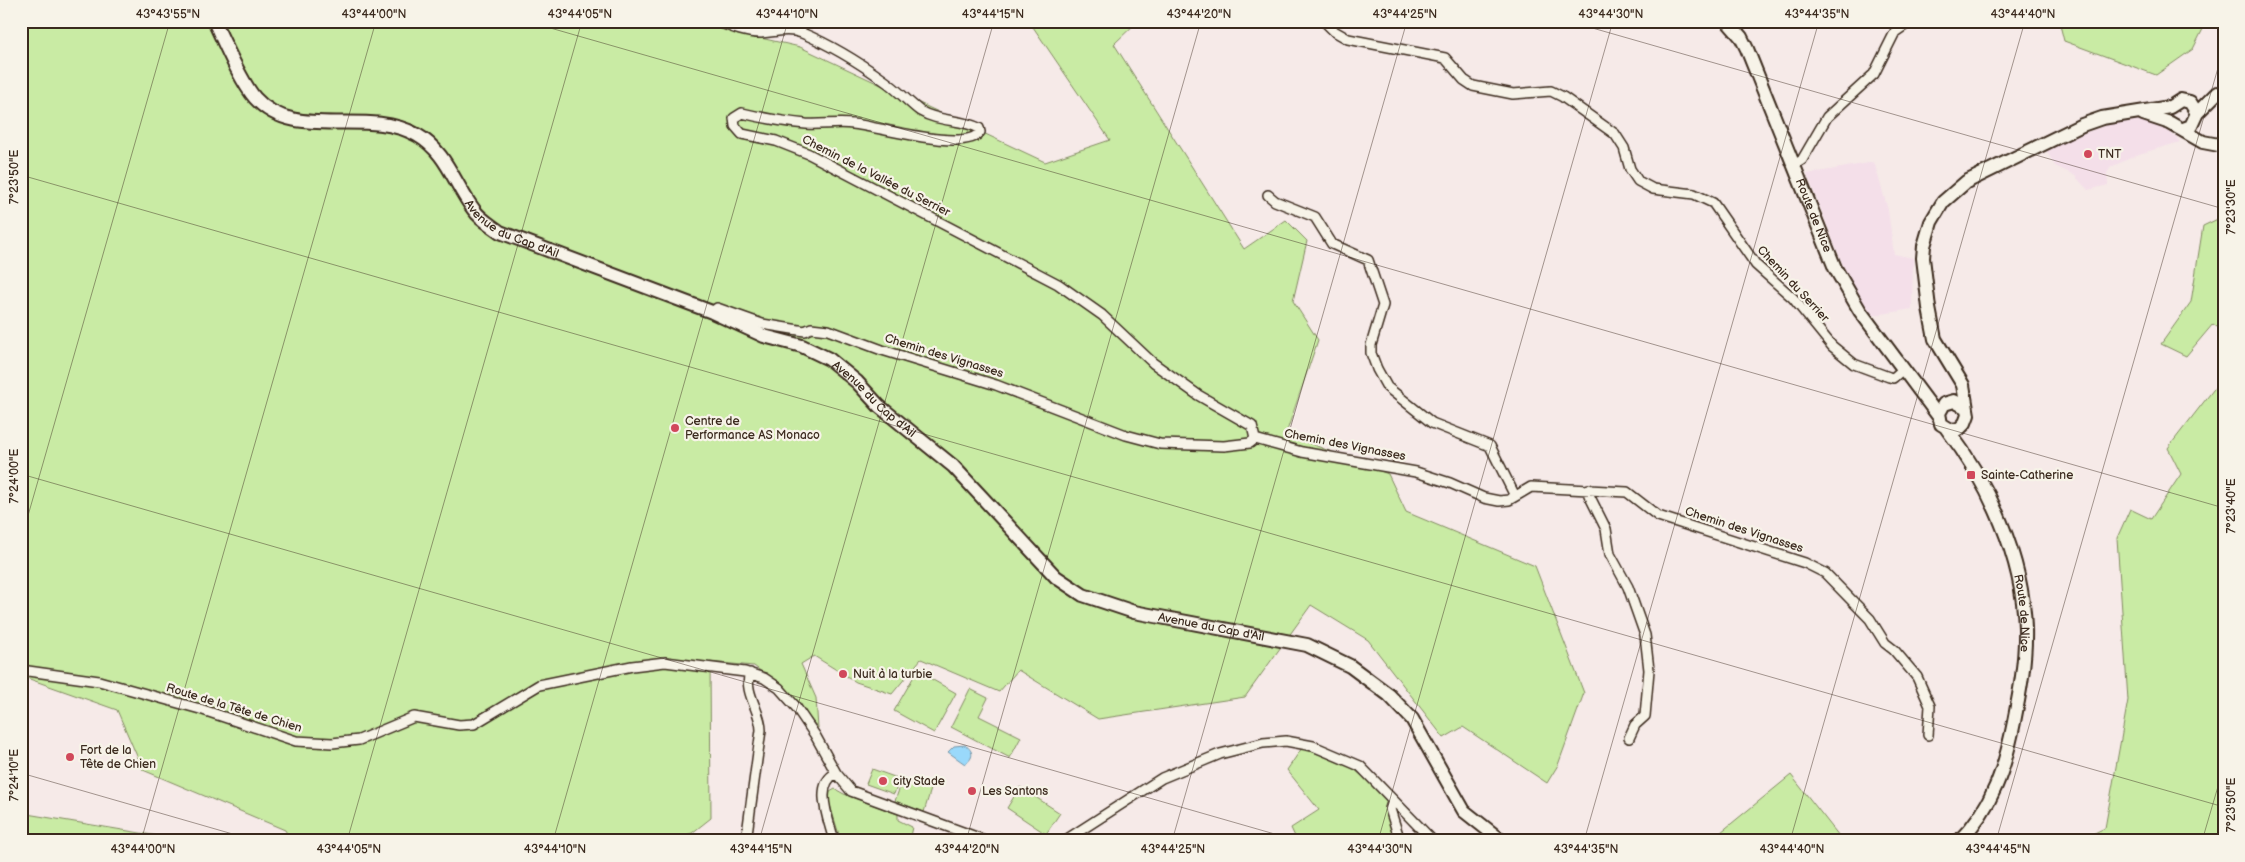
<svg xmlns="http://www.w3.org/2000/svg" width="2245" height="862" viewBox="0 0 2245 862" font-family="'Balsamiq Sans',sans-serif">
	<rect width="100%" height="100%" fill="#f6eae8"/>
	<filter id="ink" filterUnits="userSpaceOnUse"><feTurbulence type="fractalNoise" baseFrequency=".02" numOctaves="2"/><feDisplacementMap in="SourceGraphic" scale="10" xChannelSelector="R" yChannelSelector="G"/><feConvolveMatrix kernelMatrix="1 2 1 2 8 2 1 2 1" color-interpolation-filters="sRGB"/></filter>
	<g filter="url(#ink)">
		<path fill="#f4dfe9" d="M2141 119 2166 128 2180 142 2139 154 2111 167 2107 173 2108 185 2088 190 2074 175 2055 166 2045 148 2114 122Z
			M1874 162 1888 210 1894 254 1913 258 1912 309 1870 316 1844 268 1807 174Z"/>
		<path fill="#c9eba4" stroke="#828a61" d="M21 21H700L708 26 800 47 1045 162 1110 140 1031 24 1034 21H1138L1114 44 1244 249 1286 220 1307 241 1293 301 1318 340 1286 434 1388 474 1406 512 1535 566 1584 693 1558 765 1547 783 1463 727 1444 738 1368 640 1311 605 1245 697 1098 719 1018 670 999 692 921 659 892 694 856 682 814 656 801 664 816 698 818 728 788 692 754 666 710 662 711 818 692 833 667 841H291L285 830 143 770 117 710 21 676Z
			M2059 21H2207L2193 49 2156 75 2064 41Z
			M2224 216V332L2213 324 2186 356 2161 344 2191 302 2203 226Z
			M2224 376V841H2078L2105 828 2128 700 2117 538 2130 509 2151 519 2181 474 2168 448Z
			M917 671 956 693 934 733 894 711Z
			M970 689 988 698 979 716 1021 737 1010 758 951 727Z
			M1302 748 1350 766 1388 797 1396 841H1297L1291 828 1319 810 1287 770Z
			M872 769 900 779 894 794 866 784Z
			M1791 775 1843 841H1710Z
			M903 778 931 789 924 812 895 801Z
			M1020 787 1060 813 1046 834 1007 808Z
			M835 789 844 794 898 814V820L912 827 909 841H841L829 802 830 792Z
			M21 813 188 841H21Z"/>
		<path fill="#9ad9fb" stroke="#7493a3" d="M965 745C974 751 974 758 965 764L948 752 954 746Z"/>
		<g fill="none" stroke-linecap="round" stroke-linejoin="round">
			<g stroke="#3b2a1e" stroke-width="12">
				<path id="street" d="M716 21C731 27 745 33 761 33 775 32 788 28 802 33 831 45 860 63 885 81 898 90 908 102 920 111 938 122 961 119 979 128L980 132C966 153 876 126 853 124 838 122 822 125 806 124 785 122 763 118 742 113L734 118 735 126 742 134 776 141 809 154 1058 284 1102 315 1153 363 1198 395 1252 426 1255 439
					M1324 21 1334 31 1348 39 1445 58 1464 80 1473 86 1513 94 1551 91 1563 97 1615 134 1624 148 1630 169 1638 181 1653 189 1694 194 1713 203 1756 265 1793 298 1832 346 1854 364 1889 377 1893 378 1902 370
					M1794 165 1802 160 1827 117 1874 74 1895 32 1911 21
					M1268 195 1275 201 1315 217 1332 244 1368 260 1383 305 1371 345V353L1377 369 1387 387 1432 423 1490 446 1515 496
					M712 312 717 308 762 324 805 331 811 328 828 330 882 350 996 385 1126 435 1160 444 1224 446 1250 443 1255 439
					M1255 439 1302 452 1416 472 1450 483 1484 498 1499 501 1509 500 1531 487 1627 492 1658 516 1805 563 1825 573 1870 619 1885 643 1894 650 1917 677 1930 706 1928 735
					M1589 489V495L1606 529 1610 554 1628 587 1645 635 1649 670 1645 716 1635 725 1629 738
					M21 670 99 681 200 709 296 741 332 743 359 740 414 717 459 725 474 724 539 685 632 666 665 662 745 672 764 678 779 688 796 707 815 735 836 773 851 791 987 841
					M1393 800 1390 809 1400 841
					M746 841 761 730C761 711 743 692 750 673
					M834 841C829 820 813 785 836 773
					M1064 841 1162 778 1220 754 1263 743 1286 741 1313 746 1360 766 1433 841"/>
			</g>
			<g stroke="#3b2a1e" stroke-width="16">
				<g id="secondary">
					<path id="s1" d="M214 21C224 42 241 82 255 98 295 143 365 106 417 135 447 152 454 184 474 210 480 219 491 225 500 232L712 312 764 336 802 346 829 359 857 382 879 406 953 466 1056 577 1083 595 1134 612 1307 645 1350 666 1389 695 1412 719 1464 811 1502 841"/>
					<path id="s2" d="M1727 21 1741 37 1747 49 1835 268 1860 311 1939 417"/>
					<path d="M2143 114 2170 123 2203 142 2224 146"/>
					<path d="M2183 129 2191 126 2197 113 2217 93"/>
					<path d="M1965 407 1954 401 1944 404 1939 413 1941 424 1951 430 1959 429 1965 423 1968 415 1963 385 1935 339 1929 308 1923 258 1924 246 1931 222 1943 202 1966 182 2082 125 2102 118 2170 107 2181 100 2190 102 2197 113"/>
					<path id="s3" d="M1947 429C1989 484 2023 557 2025 628 2026 660 2020 691 2014 722 2005 768 1993 807 1959 841"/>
				</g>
			</g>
			<use href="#street" stroke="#f7f3e8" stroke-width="9"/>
			<use href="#secondary" stroke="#f7f3e8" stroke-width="12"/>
		</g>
	</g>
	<path fill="none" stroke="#3b2a1e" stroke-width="1" stroke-opacity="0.45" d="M526 21 2224 508M1568 21 2224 209M21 175 2224 807M21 474 1299 841M21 540 170 21M21 773 257 841M141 841 376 21M347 841 582 21M553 841 788 21M759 841 994 21M966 841 1201 21M1172 841 1407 21M1378 841 1613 21M1584 841 1819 21M1790 841 2025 21M1996 841 2224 47M2202 841 2224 766"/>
	<g fill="#d1495b" stroke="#f7f3e8" stroke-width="2">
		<circle cx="2088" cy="154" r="5"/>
		<circle cx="675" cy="428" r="5"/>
		<rect x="1966" y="470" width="10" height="10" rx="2.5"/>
		<circle cx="843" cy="674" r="5"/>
		<circle cx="70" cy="757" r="5"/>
		<circle cx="883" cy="781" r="5"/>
		<circle cx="972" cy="791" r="5"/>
	</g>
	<g text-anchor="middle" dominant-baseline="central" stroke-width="4.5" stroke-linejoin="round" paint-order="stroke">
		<g font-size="12" fill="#3b2a1e" stroke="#f7f3e8" text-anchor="start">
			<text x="2098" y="154">TNT</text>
			<text x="685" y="421">Centre de<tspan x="685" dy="14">Performance AS Monaco</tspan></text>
			<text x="1981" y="475">Sainte-Catherine</text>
			<text x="853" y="674">Nuit à la turbie</text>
			<text x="80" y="750">Fort de la<tspan x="80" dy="14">Tête de Chien</tspan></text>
			<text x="893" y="781">city Stade</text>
			<text x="982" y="791">Les Santons</text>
		</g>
		<g font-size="12" fill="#3b2a1e" stroke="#f7f3e8">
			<text transform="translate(876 176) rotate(27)">Chemin de la Vallée du Serrier</text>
			<text stroke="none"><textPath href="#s2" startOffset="214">Route de Nice</textPath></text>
			<text stroke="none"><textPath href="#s1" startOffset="396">Avenue du Cap d'Ail</textPath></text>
			<text transform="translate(1793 284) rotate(47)">Chemin du Serrier</text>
			<text transform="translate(944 356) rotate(17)">Chemin des Vignasses</text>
			<text stroke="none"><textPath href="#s1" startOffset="801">Avenue du Cap d'Ail</textPath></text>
			<text transform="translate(1345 445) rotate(11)">Chemin des Vignasses</text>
			<text transform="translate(1744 530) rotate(18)">Chemin des Vignasses</text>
			<text stroke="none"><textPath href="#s3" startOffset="202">Route de Nice</textPath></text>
			<text stroke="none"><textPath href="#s1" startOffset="1221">Avenue du Cap d'Ail</textPath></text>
			<text transform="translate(234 708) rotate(17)">Route de la Tête de Chien</text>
		</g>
	</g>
	<rect width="2245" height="862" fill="none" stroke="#f7f3e8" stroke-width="55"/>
	<rect x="28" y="28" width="2190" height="806" fill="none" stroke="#3b2a1e" stroke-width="2"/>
	<g font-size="12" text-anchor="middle" fill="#3b2a1e">
		<text x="168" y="18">43°43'55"N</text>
		<text x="374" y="18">43°44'00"N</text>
		<text x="580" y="18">43°44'05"N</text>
		<text x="787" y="18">43°44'10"N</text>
		<text x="993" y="18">43°44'15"N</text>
		<text x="1199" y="18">43°44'20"N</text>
		<text x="1405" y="18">43°44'25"N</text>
		<text x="1611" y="18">43°44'30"N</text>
		<text x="1817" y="18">43°44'35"N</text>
		<text x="2023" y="18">43°44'40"N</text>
		<text transform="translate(14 177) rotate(-90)" y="4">7°23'50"E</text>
		<text transform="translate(2231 207) rotate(-90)" y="4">7°23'30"E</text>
		<text transform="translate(14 476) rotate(-90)" y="4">7°24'00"E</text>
		<text transform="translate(2231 506) rotate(-90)" y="4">7°23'40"E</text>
		<text transform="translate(14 775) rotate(-90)" y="4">7°24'10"E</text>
		<text transform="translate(2231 805) rotate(-90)" y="4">7°23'50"E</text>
		<text x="143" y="853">43°44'00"N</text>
		<text x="349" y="853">43°44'05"N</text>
		<text x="555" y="853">43°44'10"N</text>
		<text x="761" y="853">43°44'15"N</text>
		<text x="967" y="853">43°44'20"N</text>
		<text x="1173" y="853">43°44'25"N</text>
		<text x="1380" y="853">43°44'30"N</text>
		<text x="1586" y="853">43°44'35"N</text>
		<text x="1792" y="853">43°44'40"N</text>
		<text x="1998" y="853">43°44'45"N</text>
	</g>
</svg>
